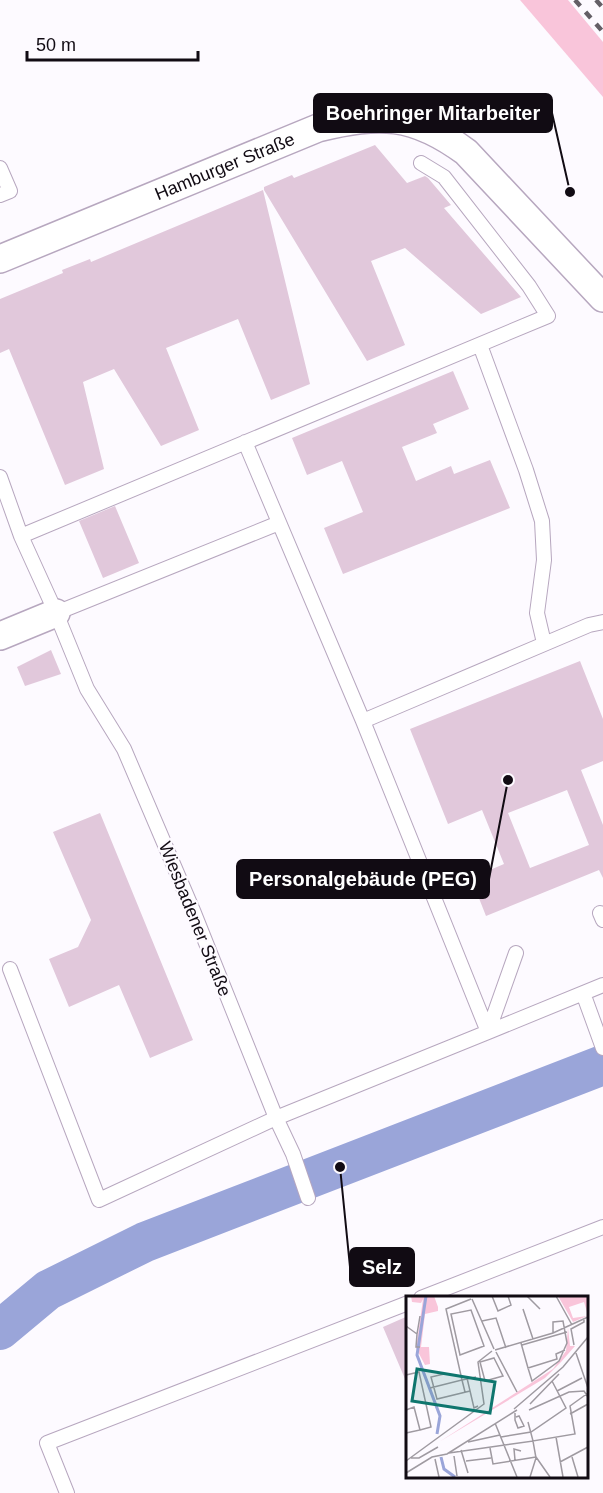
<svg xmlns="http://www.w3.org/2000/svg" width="603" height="1493" viewBox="0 0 603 1493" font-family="Helvetica,sans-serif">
	<rect width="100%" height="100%" fill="#fdfaff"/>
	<path fill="#f9c5da" d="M520 0H568L603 42V97Z"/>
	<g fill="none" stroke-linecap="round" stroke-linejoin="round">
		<path stroke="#9aa5d9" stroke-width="40" d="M0 1330 48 1290 145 1242 603 1065"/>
	</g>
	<path fill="#e1c8db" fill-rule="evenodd" d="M375 145 407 183 425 176 428 178 451 205 444 208 521 297 481 314 405 248 371 261 405 345 367 361 264 190V187L292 175 294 178Z
		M263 190 310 384 271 400 238 319 166 348 199 430 161 446 114 369 83 382 104 469 65 485 9 349 0 353V299L63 273 62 270 90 259 91 262Z
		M453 371 469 409 433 424 437 433 402 447 416 481 451 466 454 474 490 460 510 508 343 574 324 528 363 512 342 461 307 475 292 438Z
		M115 506 139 563 103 578 79 521Z
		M51 650 61 674 25 686 17 667Z
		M580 661 603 719V761L581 770 603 825V878L599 870 486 916 471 878 504 864 482 810 448 824 410 729ZM567 790 589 845 530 868 508 813Z
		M100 813 193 1040 150 1058 119 985 69 1007 49 959 78 947 91 920 53 832Z
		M408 1316V1386L383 1327Z"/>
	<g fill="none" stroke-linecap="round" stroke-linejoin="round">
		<g stroke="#b7a7bf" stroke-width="16">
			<path id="lane" d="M0 168 10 191 0 195
				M480 345 526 470 542 521 544 560 537 613 544 643
				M0 477 21 536 56 613 279 523
				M21 536 548 316 529 286 444 177 421 163
				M56 613 87 689 124 749 194 913 276 1118 293 1154 308 1198
				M363 721 589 625 603 622
				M600 913 603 920
				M516 953 488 1032 603 985
				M10 969 99 1200 276 1118 488 1032 363 721 245 442
				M583 993 603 1048
				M421 1298 603 1227
				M67 1493 47 1443 408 1303"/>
		</g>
		<g stroke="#b7a7bf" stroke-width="30">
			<g id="street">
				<path id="s1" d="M0 259 318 128C380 113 413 113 466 152L603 298"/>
				<path d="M0 636 56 613"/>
			</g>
		</g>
		<use href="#lane" stroke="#fff" stroke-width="14"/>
		<use href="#street" stroke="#fff" stroke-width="27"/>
		<path stroke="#645f66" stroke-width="4.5" stroke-dasharray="8 8" stroke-linecap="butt" d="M575 0 603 32
			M596 0 603 8"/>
	</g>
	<g text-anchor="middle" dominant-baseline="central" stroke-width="4.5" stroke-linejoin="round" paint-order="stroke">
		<g font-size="18" fill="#110b13" stroke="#fdfaff">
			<text stroke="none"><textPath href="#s1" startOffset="243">Hamburger Straße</textPath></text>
			<text transform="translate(195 919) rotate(68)">Wiesbadener Straße</text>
		</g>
	</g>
	<g transform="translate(406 1296)">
		<rect width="182" height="182" fill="#fdfaff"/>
		<path d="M5 0H28L32 11V15L19 18 15 51H23L24 68 19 69 10 52 17 3 15 7 6 6ZM152 0H181V16L178 6 163 11 167 22 181 20 167 26ZM162 32 164 50H169L155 66 139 82 33 146 147 73 160 55Z" fill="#f9c5da"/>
		<path fill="none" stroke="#9aa5d9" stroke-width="3" d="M20 0 11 59 34 120 31 138M35 161 38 173 49 181"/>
		<path fill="none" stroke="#9f9aa1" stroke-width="1.5" d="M86 0 92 15 105 9 102 0M121 0 134 13M150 0 166 29M66 3 88 53M117 13 127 43M65 14 78 50 54 59 45 18ZM76 25 90 22 100 52M0 30 11 38 10 51H14M11 38 14 20M115 47 122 72 151 63 150 58 159 54M116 49 161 36M168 49 165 33 178 26V22M89 54 147 37 182 21M90 56 111 96M170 57 182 92M88 62 97 80 79 85 74 66ZM122 72 126 85 153 65 161 47 157 25 147 26V37M38 78 25 81 31 103 64 95M0 79 13 76 25 131 14 134M61 82 68 112 72 110M24 92 56 84 40 13 65 3M151 95 176 82M59 96 56 84 70 81M124 108 153 78M108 113 157 71 182 41M0 114 8 111 14 134 0 137M123 114 163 96 178 95 182 101M109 117V124L112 132 118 130 113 120 110 121M164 118 182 108M122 126 127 145 169 138 164 110 182 97M89 127 111 181M95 141 125 136 160 112 146 85M150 141 157 181M62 146 94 139M84 152 87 168 130 161M55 154 62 177M43 157 127 145 130 162 124 181M48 160 51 180M130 161 144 181M166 161 172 181M5 162H13L32 151M29 163 33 181M109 164 108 153 115 155M0 165 78 108 72 66 86 55M60 165 85 162M154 166 182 151M0 177 26 161 41 158 111 114"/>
		<path fill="#0f766e" fill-opacity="0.15" stroke="#0f766e" stroke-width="3" d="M11 73 89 86 84 117 6 105Z"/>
		<rect width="182" height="182" fill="none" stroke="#110b13" stroke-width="3"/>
	</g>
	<path fill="none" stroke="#110b13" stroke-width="2" d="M570 192L552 113M508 780L489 879M340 1167L350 1267"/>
	<g fill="#110b13" stroke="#fdfaff" stroke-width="2">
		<circle cx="570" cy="192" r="6"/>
		<circle cx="508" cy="780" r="6"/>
		<circle cx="340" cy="1167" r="6"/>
	</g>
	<g fill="#110b13" stroke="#110b13" stroke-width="2">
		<rect x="314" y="94" width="238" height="38" rx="6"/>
		<rect x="237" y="860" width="252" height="38" rx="6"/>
		<rect x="350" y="1248" width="64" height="38" rx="6"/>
	</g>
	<g font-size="20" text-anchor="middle" font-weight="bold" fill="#fff">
		<text x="433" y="120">Boehringer Mitarbeiter</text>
		<text x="363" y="886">Personalgebäude (PEG)</text>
		<text x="382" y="1274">Selz</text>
	</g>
	<path d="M27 51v9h171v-9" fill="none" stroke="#110b13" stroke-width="3"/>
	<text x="36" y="51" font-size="18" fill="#110b13" stroke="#fdfaff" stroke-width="4.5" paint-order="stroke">50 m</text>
</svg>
